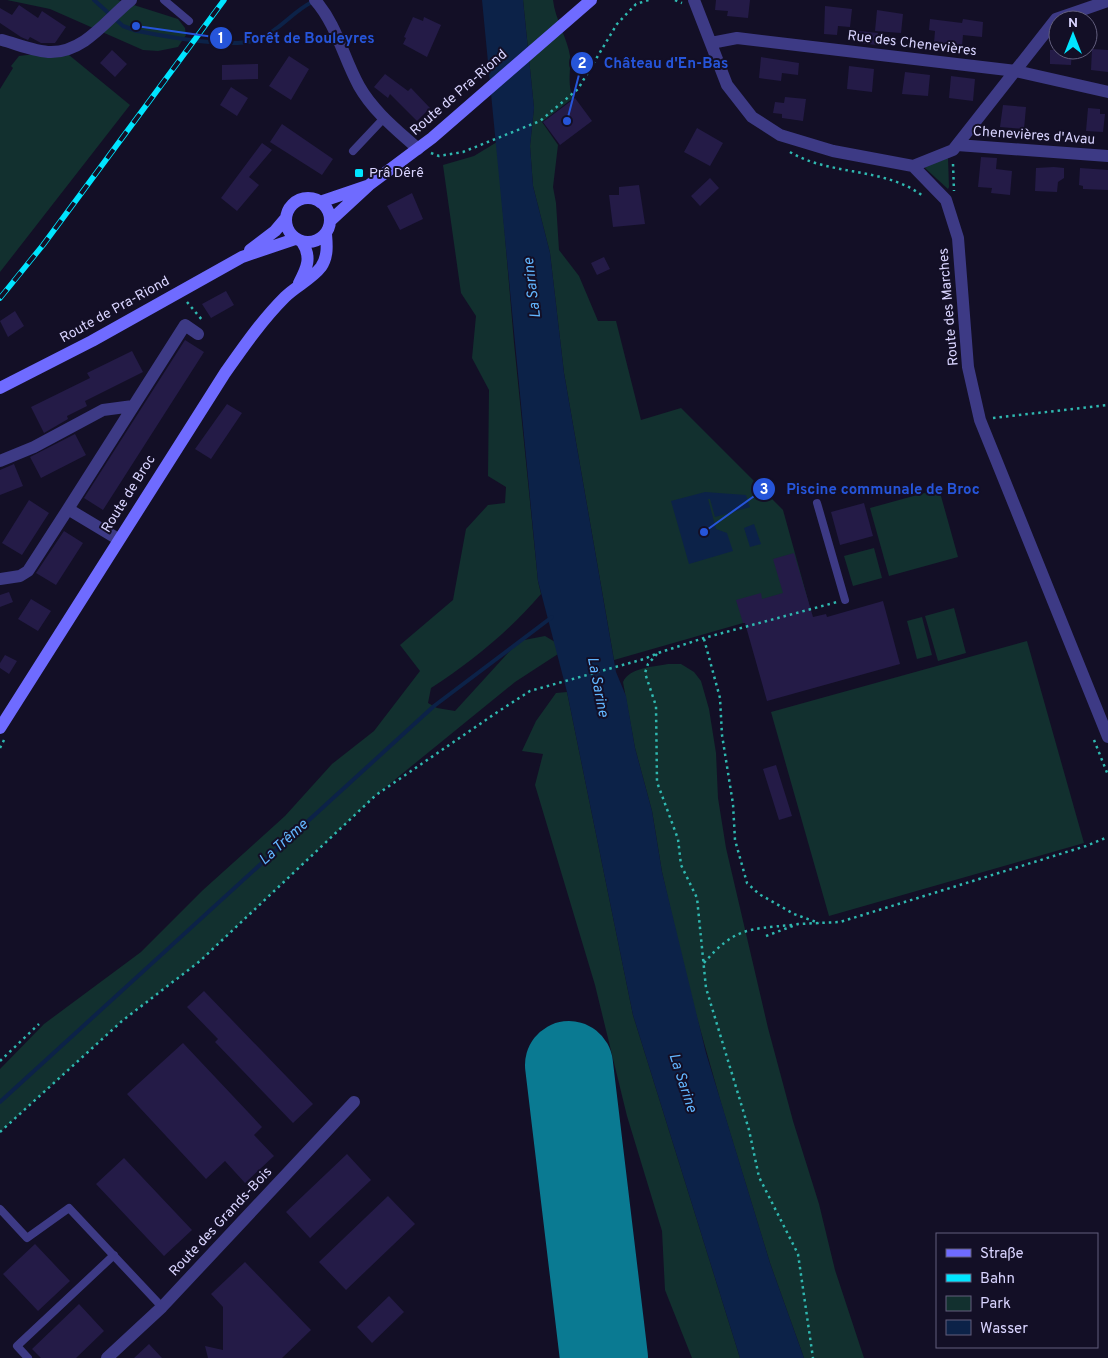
<svg xmlns="http://www.w3.org/2000/svg" width="1108" height="1358" viewBox="0 0 1108 1358" font-family="Overpass,sans-serif">
	<rect width="100%" height="100%" fill="#130f26"/>
	<path fill="#12302f" d="M7 0H118L178 19 185 28 186 35 178 47 158 51 143 50 50 9Z
		M523 0H553C555 19 568 40 570 56 571 71 567 84 573 98L542 122 558 145 553 187 556 203 559 250 579 276 598 321H616L641 420 681 408 783 510 809 604 614 660 564 373 550 253 533 186 530 146 534 108Z
		M27 55H69L130 105 0 272V89L13 68 11 66 19 56Z
		M497 142 514 343 538 581 541 594C509 631 473 661 431 688L428 703 437 708 455 711 519 641 545 636 555 642 558 654 515 682 376 795 200 961 122 1021 0 1132V1069L44 1024 141 952 203 890 285 816 332 764 374 731 420 671 400 645 453 600 466 529 488 505 505 503 506 487 488 476 489 390 472 358 476 316 461 293 443 165 474 156Z
		M948 158 949 187 948 189 925 168 926 166Z
		M939 489 958 557 889 576 870 508Z
		M874 548 882 578 853 586 844 556Z
		M954 608 966 653 938 661 925 616Z
		M922 617 932 655 917 659 907 621Z
		M1027 641 1084 843 829 916 771 712Z
		M668 664H681L694 672 701 681 709 709 716 753 718 798 726 848 768 1028 793 1121 819 1204 835 1270 864 1358H804L770 1263 721 1103 688 986 662 872 652 811 635 748 623 682C630 667 654 667 668 664Z
		M567 692 633 1015 740 1358H692L665 1290 662 1231 627 1116 595 985 535 785 543 754 522 751 536 721 556 693Z"/>
	<path fill="#0c2248" d="M482 0H523L534 108 530 146 533 186 550 253 564 373 616 672 626 696 635 748 652 811 662 872 706 1053 770 1263 804 1358H740L633 1015 567 692 538 581Z
		M705 492 746 495 750 507 715 517 710 499H708L716 529 727 533 733 551 689 564 671 501Z
		M754 524 761 544 750 547 744 528Z"/>
	<g fill="none" stroke-linecap="round" stroke-linejoin="round">
		<path stroke="#0c2248" stroke-width="4" d="M94 0 123 26 137 31C166 36 232 50 259 39 280 30 292 12 312 2
			M0 1102 434 706 552 617"/>
		<path stroke="#0a7a92" stroke-width="88" d="M569 1065 604 1358"/>
	</g>
	<path fill="#241b47" d="M716 0H750L748 18 727 16 728 11 715 10Z
		M19 5 38 18 42 11 66 27 55 43H41L30 37 28 40 21 37 0 23V8L12 15Z
		M825 6 852 9 850 27 838 26 837 35 824 34Z
		M877 10 903 14 901 33 875 31Z
		M413 17 423 21 424 17 441 25 427 57 403 44 406 38 404 37Z
		M930 19 962 23 963 19 983 22 982 37 963 35 962 46 934 43 935 31 929 30Z
		M859 31 878 33 877 45 859 43Z
		M1092 49 1108 50V72L1091 70Z
		M112 50 127 64 115 77 100 63Z
		M1050 50H1072L1071 65 1050 64Z
		M289 56 309 69 291 100 269 86Z
		M761 57 799 63 798 75 782 73 781 81 759 78Z
		M258 64V79L222 80V65Z
		M849 66 874 69 872 92 847 89Z
		M905 72 930 75 928 96 902 94Z
		M385 74 408 91 411 88 430 108 417 121 390 94 388 98 374 87Z
		M951 76 975 79 973 101 949 98Z
		M231 87 248 98 237 116 220 105Z
		M785 97 806 99 803 121 782 118V114L773 113 775 102 784 103Z
		M575 98 592 121 560 145 543 122Z
		M1003 105 1026 107 1024 129 1000 127Z
		M1088 108 1100 109V114H1105L1103 132 1086 131Z
		M282 124 333 159 322 175 270 142Z
		M697 128 723 143 710 166 684 152Z
		M262 143 272 150 249 177 259 185 237 211 221 198Z
		M981 157 997 158 996 169 1012 171 1010 195 991 193 992 188 978 187Z
		M1054 167 1064 168V178L1058 182 1057 192 1035 191 1036 168Z
		M1080 168 1108 170V190L1083 189V186L1079 185Z
		M710 178 719 188 700 206 691 196Z
		M639 185 645 224 613 227 609 195H619V187Z
		M412 193 423 219 400 230 387 206Z
		M604 257 610 269 597 275 591 263Z
		M226 291 234 305 211 318 202 304Z
		M15 311 24 326 8 337 0 321Z
		M185 340 204 352 103 510 84 498Z
		M132 351 143 372 85 401 87 406 67 416 68 419 44 433 31 407 90 378 87 373Z
		M227 404 242 413 211 459 195 449Z
		M75 434 86 455 41 478 30 457Z
		M14 464 23 486 0 495V470Z
		M29 500 49 513 22 555 2 543Z
		M864 503 873 536 840 545 831 512Z
		M64 531 83 543 56 585 36 573Z
		M794 553 813 617 826 614 827 617 883 601 900 664 767 701 745 623H743L736 600 761 593 762 599 783 593 773 559Z
		M9 592 13 602 0 607V595Z
		M31 599 51 611 38 631 18 619Z
		M5 655 17 661 9 674 0 668V663Z
		M776 765 792 816 779 820 763 769Z
		M204 991 313 1104 293 1123 215 1042 218 1039 187 1007Z
		M183 1043 262 1127 254 1135 274 1156 245 1183 225 1161 206 1179 127 1094Z
		M347 1154 371 1180 310 1238 286 1212Z
		M124 1158 192 1230 164 1256 96 1184Z
		M388 1196 415 1224 346 1290 319 1262Z
		M35 1244 70 1281 38 1311 3 1274Z
		M245 1262 311 1330 282 1358H208L205 1346 223 1350V1307L211 1294Z
		M389 1296 404 1312 372 1343 357 1327Z
		M79 1304 104 1331 76 1358H41L32 1349Z
		M149 1344 162 1358H134Z"/>
	<g fill="none" stroke-linecap="round" stroke-linejoin="round">
		<path stroke="#2fb8b0" stroke-width="2.5" stroke-dasharray="2.5 4" stroke-linecap="butt" d="M675 0 682 3
			M790 152C830 176 885 167 923 196
			M431 153 439 156 463 152 540 121 578 89 617 24 636 4 649 0
			M953 164 954 191
			M187 302 203 321
			M993 418 1108 405
			M704 639 720 698 722 735 733 804 735 840 747 883 759 894 794 914 819 923
			M657 654 648 664 645 673 656 706 657 782 678 839 681 865 697 898 706 988 749 1130 759 1177 798 1254 813 1358
			M1094 740 1108 775
			M0 748 4 740
			M766 936 798 924 840 922 1086 846 1108 837
			M704 963C734 928 748 929 792 925
			M0 1061 39 1024
			M0 1132 122 1021 200 961 376 795 496 713 530 691 644 659 658 653 704 638 837 602"/>
		<path stroke="#3d3a85" stroke-width="8" d="M164 0 189 21
			M353 151 385 117
			M817 503 845 600
			M0 1209 27 1238 69 1208 162 1307
			M28 1358 17 1346 114 1255"/>
		<path stroke="#3d3a85" stroke-width="12" d="M315 0C337 25 343 57 359 86 373 111 397 130 418 149
			M694 0 727 85 752 117 780 135 833 151 913 166 946 200 958 238 968 367 980 420 1108 737
			M2 40C17 44 36 52 51 52 85 52 107 19 131 0
			M711 43 737 38 1016 71 1108 92
			M957 145 1108 156
			M913 166 953 150 1056 19 1108 1
			M0 461 34 447 103 410 133 406
			M68 509 185 325 198 334
			M0 579 20 576 28 571 68 509 118 539
			M107 1358 162 1307 354 1102"/>
		<path stroke="#6f6bff" stroke-width="12" d="M286 220a22 22 0 1 1 44 0a22 22 0 1 1-44 0Z
			M320 202 367 186
			M330 221 369 185 432 138 591 0
			M250 250 275 231 286 218
			M299 283C307 268 312 257 302 242
			M0 388 92 341 242 257 295 239
			M0 728 225 373C244 346 262 320 285 297 296 286 312 279 321 267 328 257 327 245 326 234"/>
		<g stroke="#00e5ff" stroke-width="5.5">
			<path id="rail" d="M0 298 43 245 224 0"/>
		</g>
		<use href="#rail" stroke="#130f26" stroke-width="4" stroke-dasharray="11" stroke-linecap="butt"/>
	</g>
	<rect fill="#00e5ff" stroke="#130f26" stroke-width="2" x="354" y="168" width="10" height="10" rx="2.5"/>
	<g text-anchor="middle" dominant-baseline="central" stroke-width="4" stroke-linejoin="round" paint-order="stroke">
		<g font-size="14" fill="#d9d4ff" stroke="#130f26">
			<text transform="translate(912 44) rotate(7)">Rue des Chenevières</text>
			<text transform="translate(459 93) rotate(-41)">Route de Pra-Riond</text>
			<text transform="translate(1034 136) rotate(4)">Chenevières d'Avau</text>
			<text transform="translate(949 307) rotate(-95)">Route des Marches</text>
			<text transform="translate(115 310) rotate(-29)">Route de Pra-Riond</text>
			<text transform="translate(129 494) rotate(-58)">Route de Broc</text>
			<text transform="translate(221 1222) rotate(-47)">Route des Grands-Bois</text>
		</g>
		<g font-size="14" fill="#d9d4ff" stroke="#130f26" text-anchor="start">
			<text x="369" y="173">Prâ Dêrê</text>
		</g>
		<g font-size="15" font-style="italic" fill="#62b6ff" stroke="#130f26">
			<text transform="translate(533 288) rotate(-97)">La Sarine</text>
			<text transform="translate(597 687) rotate(79)">La Sarine</text>
			<text transform="translate(284 843) rotate(-42)">La Trême</text>
			<text transform="translate(682 1083) rotate(72)">La Sarine</text>
		</g>
	</g>
	<path fill="none" stroke="#2655da" stroke-width="2" d="M136 26L221 38M567 121L582 63M704 532L764 489"/>
	<g fill="#2655da" stroke="#130f26" stroke-width="2">
		<circle cx="136" cy="26" r="5"/>
		<circle cx="567" cy="121" r="5"/>
		<circle cx="704" cy="532" r="5"/>
		<circle cx="221" cy="38" r="12"/>
		<circle cx="582" cy="63" r="12"/>
		<circle cx="764" cy="489" r="12"/>
	</g>
	<g font-size="15" text-anchor="middle" font-weight="bold" fill="#fff">
		<text x="221" y="43">1</text>
		<text x="582" y="68">2</text>
		<text x="764" y="494">3</text>
	</g>
	<g font-size="15" text-anchor="middle" font-weight="bold" fill="#2655da" stroke="#130f26" stroke-width="4" stroke-linejoin="round" paint-order="stroke">
		<text x="309" y="43">Forêt de Bouleyres</text>
		<text x="666" y="68">Château d'En-Bas</text>
		<text x="883" y="494">Piscine communale de Broc</text>
	</g>
	<rect x="936" y="1233" width="162" height="115" fill="#130f26" stroke="#625e7d"/>
	<rect x="946" y="1249" width="25" height="8" fill="#6f6bff" stroke="#625e7d"/>
	<text x="980" y="1258" font-size="15" fill="#d9d4ff">Straße</text>
	<rect x="946" y="1274" width="25" height="8" fill="#00e5ff" stroke="#625e7d"/>
	<text x="980" y="1283" font-size="15" fill="#d9d4ff">Bahn</text>
	<rect x="946" y="1296" width="25" height="15" fill="#12302f" stroke="#625e7d"/>
	<text x="980" y="1308" font-size="15" fill="#d9d4ff">Park</text>
	<rect x="946" y="1320" width="25" height="15" fill="#0c2248" stroke="#625e7d"/>
	<text x="980" y="1333" font-size="15" fill="#d9d4ff">Wasser</text>
	<g transform="translate(1073 35)"><circle r="24" fill="#130f26" stroke="#625e7d"/>
	<path d="M0-4L9 19L0 12L-9 19Z" fill="#00e5ff"/>
	<text y="-8" font-size="14" font-weight="bold" text-anchor="middle" fill="#d9d4ff">N</text>
	</g>
</svg>
